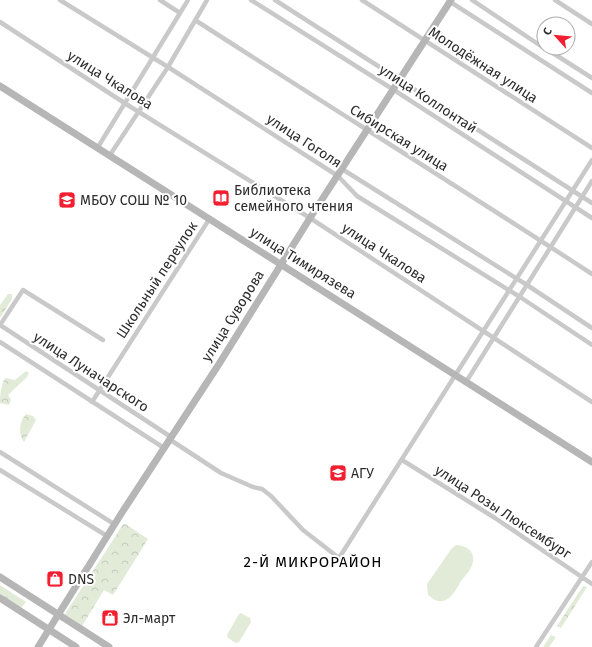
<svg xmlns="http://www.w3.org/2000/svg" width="592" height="647" viewBox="0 0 592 647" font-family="'Fira Sans',sans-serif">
	<defs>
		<pattern id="forest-crowns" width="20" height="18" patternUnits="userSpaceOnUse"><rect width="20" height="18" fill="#e2ebd8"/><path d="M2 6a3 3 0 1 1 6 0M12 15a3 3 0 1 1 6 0" fill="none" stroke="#c2caba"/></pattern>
	</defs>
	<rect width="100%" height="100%" fill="#fff"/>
	<path fill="#e2ebd8" d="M456 545C467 545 477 553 472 565 470 571 465 576 461 581 457 588 451 600 442 601 437 602 433 599 428 595L427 584 452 548Z
		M241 613 250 618 251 622 239 642 236 643 228 638 227 635 239 614Z"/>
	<path fill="url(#forest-crowns)" d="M8 294H12V299L0 318V305Z
		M26 371 29 373 27 377 8 395 11 400 9 405 0 403C0 394 1 386 5 378L15 380Z
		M26 414 33 416 36 420 24 442C18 433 19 422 26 414Z
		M124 523 148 539 113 595 104 590 82 626 65 614Z
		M0 585 26 602 21 608 0 594Z
		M583 586 587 587 561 628 557 626Z
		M551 635 556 637 549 647H543Z"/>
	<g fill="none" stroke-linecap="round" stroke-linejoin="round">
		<path stroke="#c9c9c9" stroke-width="4.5" d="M60 0 168 67 338 176 357 196 520 297 592 345
			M160 0 180 13
			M251 0 394 90 592 218
			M275 0 592 203
			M362 0 592 148
			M472 0 544 48
			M555 0 592 24
			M449 1 592 93
			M195 20C327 105 460 188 592 274
			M0 22 126 104 310 218 592 402
			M545 48 592 78
			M98 147 188 0
			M110 155 168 67 207 0
			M342 169 527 285 592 328
			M0 325 171 437
			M0 325 23 290 103 340
			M0 342 164 448
			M466 382 592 181
			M92 402 210 218
			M169 439 221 473 253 487 262 489 271 496 303 530 339 558 592 160
			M0 452 114 524
			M402 460 495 518 592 584
			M0 470 107 536
			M536 647 592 562"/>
		<path stroke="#b6b6b6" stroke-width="7" d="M0 86 592 462
			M0 577 109 647
			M0 598 76 647
			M38 647 121 514 219 364 310 218 451 0"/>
	</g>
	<defs>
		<g id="library-square" transform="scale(0.9)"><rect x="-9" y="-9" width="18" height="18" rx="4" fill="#f31e2f" stroke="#fff"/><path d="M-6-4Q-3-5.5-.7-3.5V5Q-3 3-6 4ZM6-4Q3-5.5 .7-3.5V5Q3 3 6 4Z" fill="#fff"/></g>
		<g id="school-square" transform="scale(0.9)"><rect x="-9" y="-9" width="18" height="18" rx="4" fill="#f31e2f" stroke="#fff"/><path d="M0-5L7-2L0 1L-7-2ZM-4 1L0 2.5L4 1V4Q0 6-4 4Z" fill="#fff"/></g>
		<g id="university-square" transform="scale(0.9)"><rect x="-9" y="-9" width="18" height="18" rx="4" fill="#f31e2f" stroke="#fff"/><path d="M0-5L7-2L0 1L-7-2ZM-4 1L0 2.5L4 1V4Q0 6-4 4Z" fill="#fff"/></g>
		<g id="shop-square" transform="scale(0.9)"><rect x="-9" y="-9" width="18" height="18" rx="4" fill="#f31e2f" stroke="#fff"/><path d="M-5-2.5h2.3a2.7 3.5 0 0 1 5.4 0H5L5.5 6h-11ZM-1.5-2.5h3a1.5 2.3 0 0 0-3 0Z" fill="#fff"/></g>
	</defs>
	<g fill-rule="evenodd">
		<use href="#library-square" x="221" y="198"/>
		<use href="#school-square" x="67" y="200"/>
		<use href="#university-square" x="338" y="473"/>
		<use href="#shop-square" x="55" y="579"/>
		<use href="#shop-square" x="110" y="618"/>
	</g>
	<g text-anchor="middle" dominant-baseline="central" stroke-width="4" stroke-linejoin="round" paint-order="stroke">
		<g font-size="14" fill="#2c2c2c" stroke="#fff">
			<text transform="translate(483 65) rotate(33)">Молодёжная улица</text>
			<text transform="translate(110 80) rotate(32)">улица Чкалова</text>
			<text transform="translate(428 99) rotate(33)">улица Коллонтай</text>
			<text transform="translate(399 138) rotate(32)">Сибирская улица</text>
			<text transform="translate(304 141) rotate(33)">улица Гоголя</text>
			<text transform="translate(384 253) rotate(33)">улица Чкалова</text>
			<text transform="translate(303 263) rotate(32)">улица Тимирязева</text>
			<text transform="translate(157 280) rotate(-57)">Школьный переулок</text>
			<text transform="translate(233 316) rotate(-58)">улица Суворова</text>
			<text transform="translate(91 372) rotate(33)">улица Луначарского</text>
			<text transform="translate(503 512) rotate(33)">улица Розы Люксембург</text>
		</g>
		<g font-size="14" fill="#2c2c2c" stroke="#fff" text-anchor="start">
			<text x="234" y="190">Библиотека<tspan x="234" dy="16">семейного чтения</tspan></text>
			<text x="80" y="200">МБОУ СОШ № 10</text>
			<text x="351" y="473">АГУ</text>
			<text x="68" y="579">DNS</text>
			<text x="123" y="618">Эл-март</text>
		</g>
		<g font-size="15" letter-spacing="1" fill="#000" stroke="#fff">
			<text x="313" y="562">2-Й МИКРОРАЙОН</text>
		</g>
	</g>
	<g transform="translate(556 36) rotate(297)"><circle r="19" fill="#ffffff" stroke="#ababab"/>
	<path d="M0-3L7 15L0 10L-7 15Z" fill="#f31e2f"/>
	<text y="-6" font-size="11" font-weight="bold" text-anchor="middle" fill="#2c2c2c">С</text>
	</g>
</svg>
